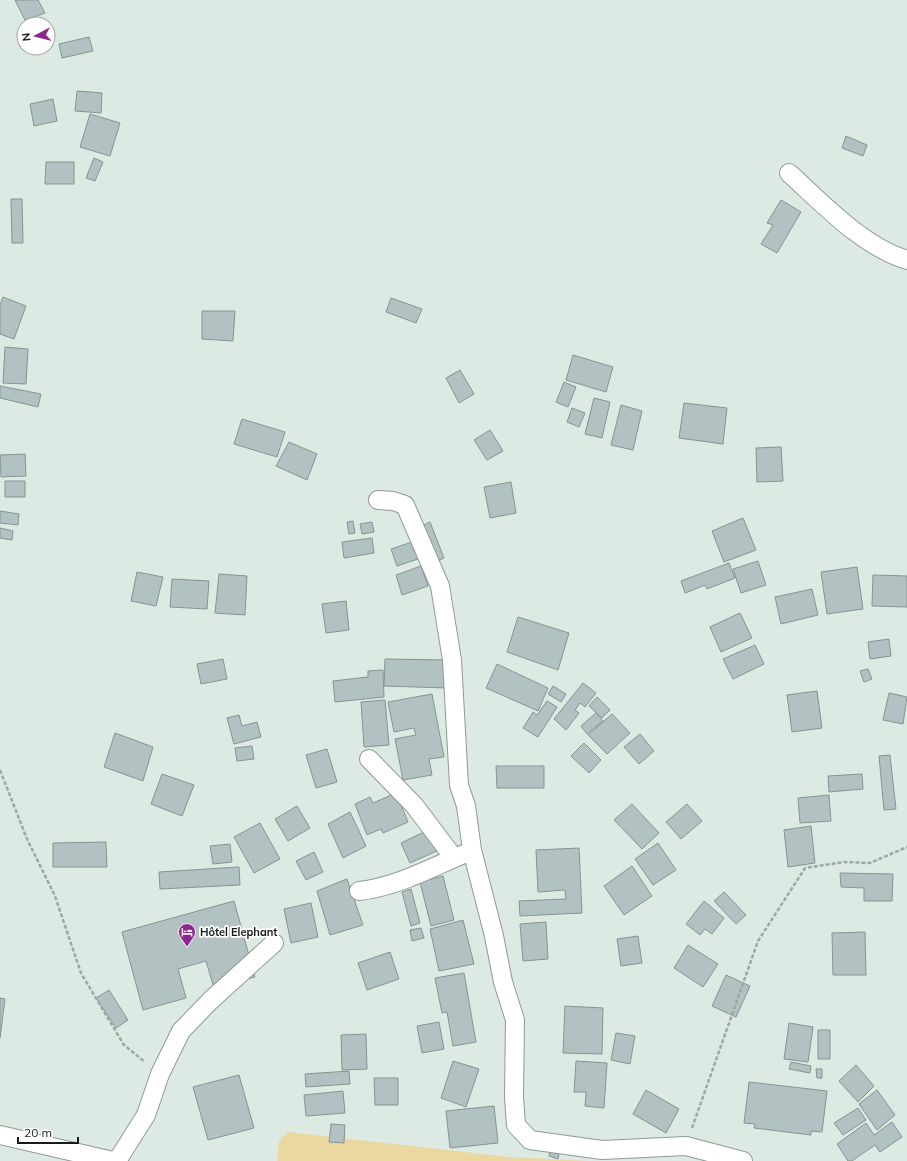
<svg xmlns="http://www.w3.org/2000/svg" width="907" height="1161" viewBox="0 0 907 1161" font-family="Mulish,sans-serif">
	<rect width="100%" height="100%" fill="#ddeae3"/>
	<path fill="#ead8a0" d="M288 1132 509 1157 588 1161H277L279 1141Z"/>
	<path fill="#b2c2c2" stroke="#859493" d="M15 0H38L45 13 25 20Z
		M89 37 93 51 62 58 59 44Z
		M77 91 102 93 101 113 75 111Z
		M53 99 57 121 34 126 30 104Z
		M90 114 120 123 110 156 80 147Z
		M846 136 867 145 863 156 842 148Z
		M94 158 103 162 95 181 86 178Z
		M46 162H74V184H45Z
		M11 199H22L23 243H12Z
		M781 200 801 212 777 253 761 244 773 225 767 223Z
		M3 297 26 306 14 339 0 334V305Z
		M391 298 422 309 416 323 386 312Z
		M202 311H235L233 341 202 339Z
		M5 347 28 349 26 384 3 383Z
		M573 355 613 367 606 392 566 380Z
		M460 370 474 394 459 403 446 378Z
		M564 382 576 387 568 407 556 402Z
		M0 386 41 394 38 407 0 398Z
		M594 398 610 402 602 438 585 434Z
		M684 403 727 408 723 444 679 438Z
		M621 405 642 411 633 450 611 445Z
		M572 408 585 413 579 427 567 422Z
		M242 419 285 432 277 457 234 444Z
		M490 430 503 451 487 460 474 440Z
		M289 442 317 454 307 480 276 466Z
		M781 447 783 481 757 482 756 448Z
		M25 454 26 476 1 477 0 455Z
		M5 481H25V497H5Z
		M511 482 516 513 490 518 484 487Z
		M0 511 19 514 18 525 0 523Z
		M743 518 756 550 724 562 712 531Z
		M353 521 355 533 349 534 347 522Z
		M372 522 374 532 362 534 360 524Z
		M430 522 444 558 433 563 418 528Z
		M0 528 13 531 12 540 0 538Z
		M372 538 374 553 344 558 342 542Z
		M415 541 421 558 397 566 391 549Z
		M758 561 766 585 741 593 733 569Z
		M729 563 735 578 707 589 705 585 685 593 681 581Z
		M421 566 428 586 402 595 396 575Z
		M857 567 863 609 827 614 821 572Z
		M137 572 163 577 156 606 131 601Z
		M219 574 247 576 245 615 215 613Z
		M873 575 907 576V607L872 606Z
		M172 579 209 581 207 609 170 607Z
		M812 589 818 615 781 624 775 597Z
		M346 601 349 630 326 633 322 604Z
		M740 613 752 638 721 652 710 627Z
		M518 617 569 633 558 670 507 652Z
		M889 639 891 656 870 659 868 642Z
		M755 645 764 664 733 679 723 659Z
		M223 659 227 679 201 684 197 664Z
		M385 659 448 660 447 688 384 686Z
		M497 664 548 688 538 711 486 688Z
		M868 669 872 679 864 682 860 671Z
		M383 670 384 697 335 702 333 681 368 677V671Z
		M583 683 596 693 585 707 580 703 575 710 579 713 566 730 554 719Z
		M553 686 566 694 561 702 548 694Z
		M817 691 822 728 792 732 787 695Z
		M889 693 907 697 903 724 883 720Z
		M432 694 444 757 429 759 432 775 403 780 395 739 416 735 414 728 394 732 388 702Z
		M597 697 610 710 602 718 589 706Z
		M385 700 389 745 364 747 361 702Z
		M547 701 557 707 538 737 523 728 533 712 537 715Z
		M596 713 603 721 587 734 581 726Z
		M612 714 630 733 607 754 588 735Z
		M239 715 242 726 257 722 261 737 234 744 227 718Z
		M115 733 153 747 143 781 104 767Z
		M640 734 654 751 639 764 624 747Z
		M584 743 601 760 589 773 571 756Z
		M252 746 254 759 237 761 235 748Z
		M327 749 337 782 316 788 306 755Z
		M890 755 896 809 884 810 879 756Z
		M496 766H544V788H497Z
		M162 774 194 785 182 816 151 804Z
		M862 774 863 789 829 792 828 776Z
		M396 793 408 822 383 833 381 829 367 835 355 804 370 797 373 803Z
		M829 795 831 821 800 823 798 798Z
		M632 804 659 833 642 849 614 820Z
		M687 804 702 821 681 839 666 822Z
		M297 806 310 828 288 841 275 819Z
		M350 812 366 846 343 858 328 824Z
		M260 823 280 859 254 873 234 837Z
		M811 826 815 863 788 867 784 830Z
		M430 829 439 850 410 863 401 843Z
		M106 842 107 867H53V843Z
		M658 843 676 870 653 885 635 859Z
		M230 844 232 862 213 864 210 846Z
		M579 848 582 913 520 916 519 901 566 899 565 890 538 892 536 850Z
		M314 852 323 872 306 880 296 861Z
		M632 866 652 896 624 915 604 886Z
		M239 867 240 885 160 889 159 872Z
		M840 873 893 874 892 901H864V888L841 887Z
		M443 876 454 920 431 926 420 882Z
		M347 879 363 925 330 935 317 891Z
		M411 889 420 923 411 926 402 892Z
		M724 892 746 915 736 924 714 901Z
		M234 901 255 977 214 988 206 961 178 969 186 998 143 1010 122 932Z
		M704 901 724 918 712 934 705 929 700 935 686 924Z
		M311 903 318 937 291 943 284 909Z
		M463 920 474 964 439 971 430 929Z
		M546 922 548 959 523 961 520 924Z
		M421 928 424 938 412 941 410 930Z
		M865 932 866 975H833L832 933Z
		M638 936 642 963 621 966 617 939Z
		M688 945 718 964 703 987 674 968Z
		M390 952 399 979 367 990 358 963Z
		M464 973 476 1042 453 1046 447 1012 442 1013 435 978Z
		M726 975 750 986 736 1017 712 1006Z
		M109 990 128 1020 116 1028 96 998Z
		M0 998 5 999 0 1038Z
		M565 1006 603 1008 602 1054 563 1053Z
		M439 1022 444 1049 422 1053 417 1026Z
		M789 1023 813 1027 808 1062 784 1059Z
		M818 1030H830V1059H818Z
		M616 1033 635 1036 630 1064 611 1060Z
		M366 1034 367 1069 342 1070 341 1035Z
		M453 1061 479 1069 466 1107 441 1098Z
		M576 1061 607 1063 604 1108 585 1106 586 1092H574Z
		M791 1062 811 1066 810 1073 789 1069Z
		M856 1065 874 1086 858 1102 839 1081Z
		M816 1069H822V1078H817Z
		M349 1071 350 1084 306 1087 305 1074Z
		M239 1075 254 1128 208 1140 193 1087Z
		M374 1078H398V1105H375Z
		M749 1082 827 1091 822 1132 811 1131V1135L754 1128 755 1124 744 1123Z
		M646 1090 679 1109 666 1133 633 1114Z
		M877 1090 895 1115 877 1130 859 1104Z
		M343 1091 345 1113 306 1116 304 1095Z
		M494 1106 498 1143 450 1148 446 1111Z
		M858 1108 866 1120 843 1135 834 1123Z
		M892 1122 902 1137 880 1152 875 1145 852 1161H848L837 1144 866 1123 874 1135Z
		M331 1124 345 1125 344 1143 329 1142Z
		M551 1147 560 1149 558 1159 549 1156Z"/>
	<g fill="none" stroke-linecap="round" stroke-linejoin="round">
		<g stroke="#8e9a93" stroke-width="20">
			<path id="minor" d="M789 173C823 204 862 246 907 260
				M378 500 393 501 405 505 440 586 452 660 459 785 466 806 472 850 494 936 503 982 515 1020 514 1097 516 1125 530 1140 602 1150 686 1146 743 1161
				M369 759 414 805 454 858
				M359 891C396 887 430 868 464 854
				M0 1135 113 1161
				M117 1161 146 1115 160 1074 181 1031 210 1001 274 943"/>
		</g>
		<path stroke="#9ea8a3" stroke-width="2.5" stroke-dasharray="4 2" stroke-linecap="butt" d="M0 770 27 839 55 896 81 973 124 1045 145 1062
			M692 1128 758 941 805 868 844 862 870 863 907 847"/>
		<use href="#minor" stroke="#fff" stroke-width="18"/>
	</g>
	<defs>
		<g id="hotel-pin" transform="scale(0.9)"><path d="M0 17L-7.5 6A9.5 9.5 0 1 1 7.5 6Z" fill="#8d278d" stroke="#fff"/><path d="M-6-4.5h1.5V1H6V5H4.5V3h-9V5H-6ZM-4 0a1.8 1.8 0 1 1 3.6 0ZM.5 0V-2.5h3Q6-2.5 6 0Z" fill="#fff"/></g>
	</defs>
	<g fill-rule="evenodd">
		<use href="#hotel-pin" x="187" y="932"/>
	</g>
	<g text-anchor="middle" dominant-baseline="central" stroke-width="3.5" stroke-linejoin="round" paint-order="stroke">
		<g font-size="11" font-weight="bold" fill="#171b19" stroke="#fff" text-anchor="start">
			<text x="200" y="932">Hôtel Elephant</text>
		</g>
	</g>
	<g transform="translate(36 36) rotate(263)"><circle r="19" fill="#ffffff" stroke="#a2a4a3"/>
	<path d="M0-3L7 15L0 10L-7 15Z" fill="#8d278d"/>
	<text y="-6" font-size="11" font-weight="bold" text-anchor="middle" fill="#171b19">N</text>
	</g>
	<path d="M18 1137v6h60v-6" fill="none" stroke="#171b19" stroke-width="2"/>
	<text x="24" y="1137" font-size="12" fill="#171b19" stroke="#ffffff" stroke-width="3" paint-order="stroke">20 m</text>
</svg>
